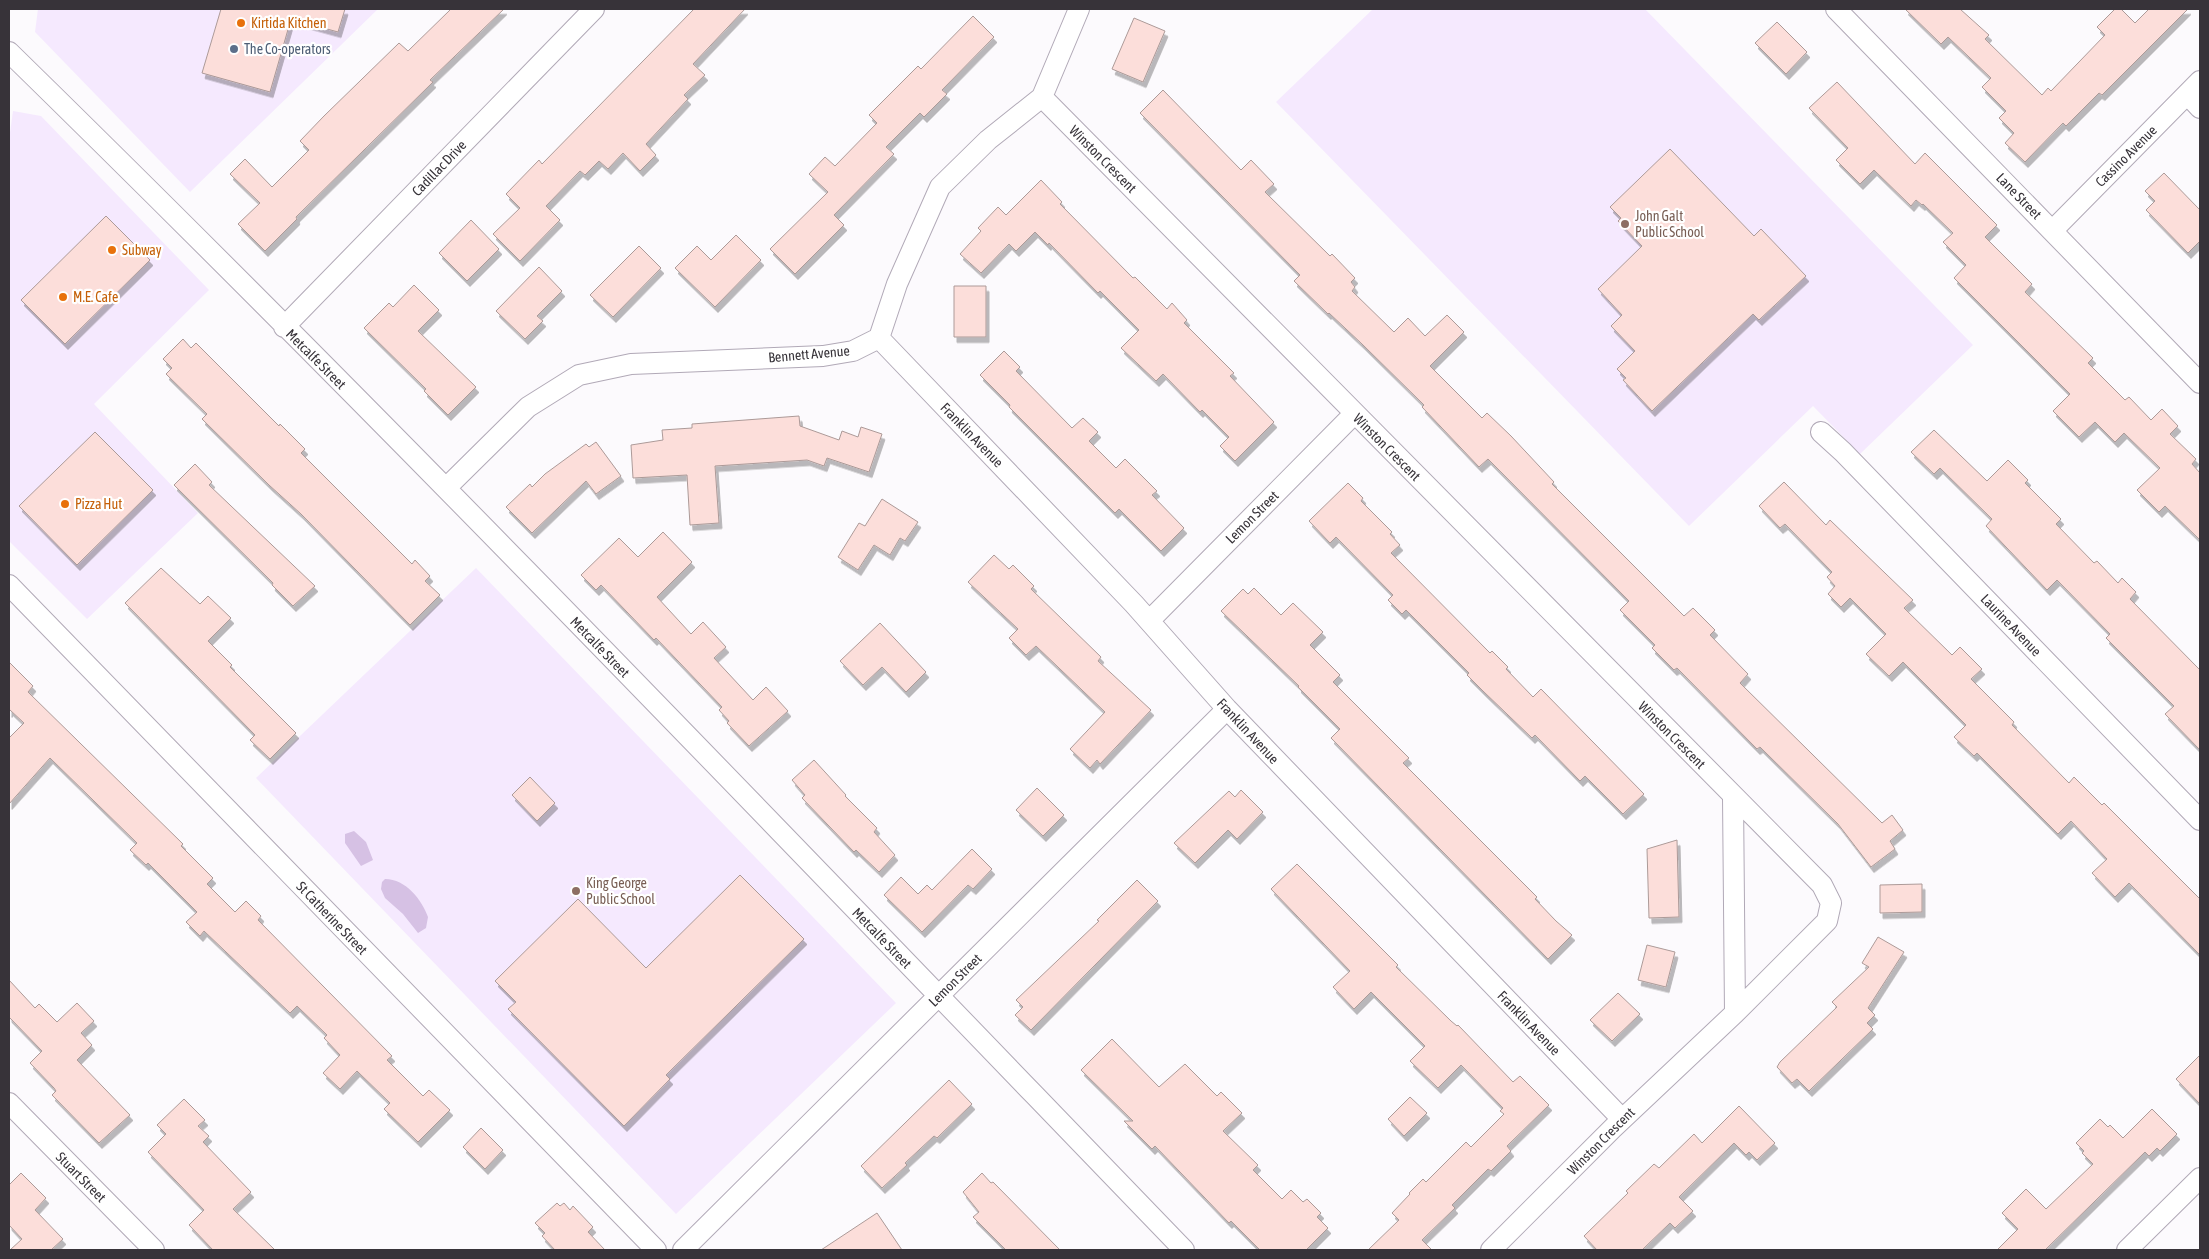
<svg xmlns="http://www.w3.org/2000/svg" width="2209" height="1259" viewBox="0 0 2209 1259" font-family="'Asap Condensed',sans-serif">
	<defs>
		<filter id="shadow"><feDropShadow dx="3" dy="5.5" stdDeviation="0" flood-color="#0004"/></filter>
	</defs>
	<rect width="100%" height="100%" fill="#fcfafd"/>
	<path fill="#f5e9fe" d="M38 9H378L190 192 35 32Z
		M1373 9H1645L1973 345 1860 454 1813 406 1689 526 1276 102Z
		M13 111 41 116 209 290 94 404 198 513 87 619 9 541V140Z
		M476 568 896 1003 676 1214 256 778Z"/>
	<path fill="#d6c1e4" d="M354 831 366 842 373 860 361 866 345 843V834Z
		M385 879C406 879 422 900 428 917L426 928 418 933 403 914 385 898 381 889 382 882Z"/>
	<path fill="#fcdeda" stroke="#ac9a98" filter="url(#shadow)" d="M221 9H345L338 32 291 19 270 92 202 73Z
		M451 9H504L430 80 433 82 296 217 297 219 265 251 238 224 260 203 230 174 245 159 272 187 309 150 300 141 324 116 399 43 408 51Z
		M694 9H745L693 64 705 75 684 95 688 99 646 144 656 155 640 171 623 153 608 169 599 161 585 175 580 171 546 206 560 220 520 261 493 234 520 208 506 194 539 160 542 164Z
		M1905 9H1960L1989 35 1985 39 2042 95 2048 88 2051 91 2105 35 2097 27 2115 9H2121L2135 23 2149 9H2188L2102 95 2099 93 2066 126 2063 123 2025 162 2005 143 2014 133 1999 118 2006 111 1982 87 1991 78 1948 37 1941 44Z
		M973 16 994 37 942 90 947 94 924 117 920 113 886 147 894 154 834 215 844 225 795 274 770 249 828 192 809 174 825 157 835 166 877 123 869 115 918 66 921 69Z
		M1134 18 1165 31 1143 82 1112 69Z
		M1777 22 1807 52 1786 74 1755 43Z
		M1837 82 1915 164 1925 153 1997 225 1985 237 2032 284 2025 292 2093 358 2088 363 2125 400 2129 397 2151 420 2162 409 2178 426 2170 434 2196 459 2192 464 2200 473V540L2165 506 2159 512 2137 490 2160 468 2124 433 2115 442 2095 422 2079 437 2053 411 2070 394 1954 278 1966 265 1943 242 1953 233 1923 204 1922 205 1916 200 1911 206 1874 170 1860 184 1836 160 1848 148 1809 108Z
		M1163 90 1241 170 1251 160 1274 184 1265 192 1330 256 1332 254 1355 278 1351 282 1355 287 1352 291 1394 332 1408 318 1425 336 1447 315 1464 332 1430 366 1482 418 1487 413 1511 436 1554 482 1552 484 1684 616 1693 608 1715 630 1710 635 1748 674 1740 683 1882 823 1892 815 1903 830 1890 841 1895 849 1871 867 1838 824 1760 747 1757 749 1677 668 1674 670 1652 648 1655 645 1620 610 1629 601 1488 459 1479 467 1422 407 1424 405 1362 344 1329 313 1328 314 1294 281 1300 275 1140 113Z
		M1670 149 1754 236 1761 229 1806 276 1759 320 1753 314 1652 411 1623 380 1626 378 1617 369 1635 351 1611 326 1622 315 1598 289 1642 246 1618 221 1621 218 1610 207Z
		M2164 173 2200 210V241L2188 253 2146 210 2155 201 2145 191Z
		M1041 180 1062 202 1060 204 1133 278 1135 277 1167 309 1172 303 1187 320 1184 323 1234 373 1230 376 1274 422 1235 461 1220 446 1229 437 1202 410 1200 412 1163 374 1156 381 1121 348 1139 330 1100 291 1098 293 1049 243 1048 245 1035 232 1016 251 1009 244 981 273 960 254 981 231 978 228 998 207 1006 215Z
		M106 216 150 260 65 344 21 300Z
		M471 220 499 249 467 281 439 253Z
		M736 235 761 260 715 307 675 268 697 246 711 260Z
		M639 246 661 268 613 317 590 295Z
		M539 267 562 291 537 316 543 321 525 339 496 311Z
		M414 285 439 310 418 331 476 387 448 415 424 391 426 389 364 328 389 303 393 307Z
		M954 286H986V337H954Z
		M183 339 191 348 196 343 279 426 280 424 305 449 301 453 412 564 415 560 430 576 425 581 440 595 410 625 301 514 269 485 202 419 207 414 166 374 172 368 163 359Z
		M1004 351 1020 367 1016 371 1072 428 1083 418 1098 432 1089 441 1116 468 1125 459 1157 491 1152 495 1184 528 1161 551 1119 509 1115 513 1009 407 1010 405 980 375Z
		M799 416 800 426 839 440 842 431 858 437 861 427 882 434 869 472 827 458 824 466 807 460 715 466 719 523 690 525 687 475 633 478 631 445 663 440 662 430 692 428V424Z
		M1934 430 1987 481 2008 460 2028 480 2025 483 2061 519 2056 524 2094 563 2097 561 2118 583 2122 578 2136 592 2130 599 2200 670V750L2165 714 2174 706 2106 638 2110 634 2057 580 2047 590 1986 526 1992 519 1940 468 1934 474 1911 452Z
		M95 432 153 490 77 565 19 506Z
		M596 442 621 476 596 494 586 481 532 533 506 507 530 484 532 487 545 474 586 444 589 447Z
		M195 464 212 482 209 485 315 586 293 606 272 585 273 583 174 485Z
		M1784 482 1826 525 1830 520 1913 600 1904 608 1952 655 1960 647 1982 669 1971 679 2014 722 2012 725 2069 783 2074 777 2102 805 2104 803 2200 899V955L2129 883 2115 897 2092 873 2107 859 2071 821 2058 834 1977 753 1974 756 1954 737 1966 725 1903 662 1889 676 1866 654 1886 634 1850 598 1841 607 1828 594 1835 586 1827 577 1832 572 1785 524 1780 528 1759 506Z
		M1348 483 1363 498 1361 501 1392 532 1390 534 1400 545 1391 553 1490 653 1492 651 1508 667 1506 669 1533 697 1541 689 1644 794 1623 814 1585 776 1580 781 1535 735 1532 738 1483 691 1467 675 1469 673 1406 610 1402 614 1388 600 1393 595 1336 537 1330 543 1309 521Z
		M882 499 918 522 905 541 900 538 890 555 874 545 858 570 838 557 859 523 865 526Z
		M663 532 692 562 657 597 691 634 703 622 726 647 714 658 753 700 766 687 788 711 749 746 727 723 729 721 719 710 722 707 656 638 654 640 601 585 596 590 581 575 619 538 638 557Z
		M994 555 1009 569 1013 565 1034 586 1031 589 1101 657 1098 661 1151 710 1100 764 1097 760 1090 768 1070 749 1105 712 1036 646 1026 655 1009 638 1018 629 968 582Z
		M161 568 200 604 208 596 231 618 208 641 232 665 230 667 296 733 270 759 250 740 255 735 125 603Z
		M1254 588 1281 615 1293 603 1323 632 1310 645 1340 675 1333 682 1409 758 1403 763 1537 897 1535 899 1556 921 1572 935 1548 959 1331 738 1340 729 1298 687 1299 686 1221 611 1243 589 1248 594Z
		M880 623 926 672 906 692 882 667 863 685 840 661Z
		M9 662 33 686 28 692 183 844 181 846 213 878 207 884 235 912 246 901 261 916 258 920 392 1056 387 1060 423 1096 429 1090 450 1110 418 1142 384 1109 390 1103 357 1071 340 1089 323 1073 340 1055 324 1038 327 1035 297 1006 290 1013 204 931 200 936 186 922 197 912 148 863 146 865 130 850 137 843 50 758 9 804V738L24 723 10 710 9 712Z
		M814 760 846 795 845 796 877 828 874 832 895 855 879 872 856 850 854 852 802 798 805 795 792 780Z
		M530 777 555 803 537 821 512 795Z
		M1037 788 1064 815 1043 836 1016 810Z
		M1241 790 1263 812 1237 839 1228 830 1195 863 1174 843 1229 791 1235 797Z
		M1677 840 1679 917 1649 918 1647 849Z
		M972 849 992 869 973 889 968 885 922 932 884 895 901 877 918 894 927 885 932 890Z
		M1297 864 1398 965 1396 967 1451 1021 1457 1026 1458 1025 1513 1082 1520 1076 1549 1105 1507 1146 1511 1151 1491 1171 1488 1169 1452 1205 1455 1208 1422 1240 1432 1250H1368L1399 1220 1392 1213 1410 1194 1409 1193 1423 1179 1426 1182 1466 1142 1471 1147 1504 1114 1500 1111 1503 1108 1461 1065 1438 1088 1410 1061 1425 1046 1371 992 1354 1009 1333 987 1350 971 1271 889Z
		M740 875 804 939 666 1075 670 1079 624 1126 508 1009 516 1002 495 981 578 899 646 968Z
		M1137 880 1158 901 1031 1030 1015 1015 1023 1007 1016 1000 1099 921 1097 920Z
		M1922 884V912L1880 913V885Z
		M1878 937 1904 952 1868 1008 1875 1015 1867 1023 1873 1029 1809 1091 1797 1079 1792 1083 1777 1067 1780 1062 1837 1007 1832 1002 1869 967 1862 963Z
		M1647 945 1675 952 1666 987 1638 980Z
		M9 980 35 1008 39 1004 57 1022 77 1003 94 1021 81 1033 92 1045 77 1060 130 1115 99 1143 52 1095 56 1091 54 1088 30 1063 42 1051 9 1017Z
		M1618 993 1640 1014 1612 1041 1590 1020Z
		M1112 1039 1159 1087 1185 1064 1217 1096 1221 1092 1242 1113 1223 1131 1258 1165 1253 1170 1282 1199 1291 1190 1303 1202 1307 1199 1321 1213 1317 1217 1328 1228 1306 1250H1260L1231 1221 1229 1223 1155 1146 1152 1149 1124 1121H1133L1081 1070Z
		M2200 1055V1104L2176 1079Z
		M949 1080 972 1104 937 1138 934 1136 905 1163 907 1165 882 1188 861 1166Z
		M1410 1097 1427 1113 1404 1136 1388 1119Z
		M184 1099 205 1120 198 1126 209 1136 203 1142 251 1192 233 1209 275 1250H213L189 1225 204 1210 148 1152 166 1134 157 1125Z
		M1739 1106 1775 1143 1757 1160 1749 1152 1746 1155 1734 1143 1679 1197 1693 1211 1675 1228 1670 1223 1642 1250H1597L1584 1236 1628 1193 1626 1191 1654 1164 1659 1168 1694 1134 1702 1143Z
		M2152 1109 2177 1134 2160 1151 2157 1148 2149 1156 2145 1152 2045 1250H1997L2018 1229 2002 1213 2026 1189 2046 1209 2093 1164 2082 1153 2084 1151 2076 1143 2100 1119 2108 1127 2110 1125 2123 1138Z
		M481 1128 503 1150 485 1169 463 1147Z
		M21 1173 46 1198 35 1210 63 1239 51 1250H10L22 1239 9 1225V1185Z
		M982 1173 991 1183 993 1182 1060 1250H1006L973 1217 979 1212 963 1192Z
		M557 1203 560 1206 564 1203 570 1210 573 1206 593 1227 588 1232 605 1250H555L542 1236 545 1233 535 1223Z
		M877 1213 902 1250H821Z"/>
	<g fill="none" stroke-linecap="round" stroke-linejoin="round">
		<g stroke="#b1a9b7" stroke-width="22">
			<path id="street" d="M1836 9 2200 383
				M9 52C409 443 796 848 1184 1250
				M2187 94 2200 108
				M1042 97 1822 885 1831 903 1827 921 1735 1013 1613 1128 1491 1250
				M2052 231 2200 81
				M284 327 594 9
				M879 338 1134 604 1227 709 1622 1119
				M1821 432 1843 452 2200 820
				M446 488 528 407 579 375 631 364 823 356 853 351 879 338 897 284 940 187 988 140 1042 97 1079 9
				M9 585 656 1250
				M1149 621 1354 414
				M1733 797 1735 1013
				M9 1103 154 1250
				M683 1250 1227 709
				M2127 1250 2200 1178"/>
		</g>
		<use href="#street" stroke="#fff" stroke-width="20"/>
	</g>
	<g fill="#e8710a" stroke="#fff" stroke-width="2">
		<circle cx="241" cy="23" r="5"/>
		<circle cx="112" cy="250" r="5"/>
		<circle cx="63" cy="297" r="5"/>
		<circle cx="65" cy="504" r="5"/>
	</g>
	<circle fill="#5c6f8a" stroke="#fff" stroke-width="2" cx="234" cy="49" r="5"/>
	<g fill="#8d6e63" stroke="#fff" stroke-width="2">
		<circle cx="1625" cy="224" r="5"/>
		<circle cx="576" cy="891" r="5"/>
	</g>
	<g text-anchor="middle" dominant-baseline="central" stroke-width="4.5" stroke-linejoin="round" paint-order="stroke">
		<g font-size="14" fill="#c56008" stroke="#fff" text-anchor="start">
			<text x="251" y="23">Kirtida Kitchen</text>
			<text x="122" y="250">Subway</text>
			<text x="73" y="297">M.E. Cafe</text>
			<text x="75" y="504">Pizza Hut</text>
		</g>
		<g font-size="14" fill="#4e5e75" stroke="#fff" text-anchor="start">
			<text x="244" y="49">The Co-operators</text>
		</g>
		<g font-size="14" fill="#373339" stroke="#fff">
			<text transform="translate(2126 156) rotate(-45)">Cassino Avenue</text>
			<text transform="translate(1103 159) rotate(45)">Winston Crescent</text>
			<text transform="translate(439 168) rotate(-46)">Cadillac Drive</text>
			<text transform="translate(2019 196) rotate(46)">Lane Street</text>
			<text transform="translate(809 354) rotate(-5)">Bennett Avenue</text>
			<text transform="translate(316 359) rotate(45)">Metcalfe Street</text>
			<text transform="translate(972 435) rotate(46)">Franklin Avenue</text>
			<text transform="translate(1387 447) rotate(45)">Winston Crescent</text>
			<text transform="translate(1252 517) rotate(-45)">Lemon Street</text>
			<text transform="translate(2011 625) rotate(46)">Laurine Avenue</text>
			<text transform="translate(600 647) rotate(46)">Metcalfe Street</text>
			<text transform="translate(1248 731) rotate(47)">Franklin Avenue</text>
			<text transform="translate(1672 735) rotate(45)">Winston Crescent</text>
			<text transform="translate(332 918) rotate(46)">St Catherine Street</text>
			<text transform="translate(882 938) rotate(46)">Metcalfe Street</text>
			<text transform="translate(955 980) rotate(-45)">Lemon Street</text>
			<text transform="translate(1529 1023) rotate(46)">Franklin Avenue</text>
			<text transform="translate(1601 1141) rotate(-45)">Winston Crescent</text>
			<text transform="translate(81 1177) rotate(45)">Stuart Street</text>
		</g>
		<g font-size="14" fill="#785e54" stroke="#fff" text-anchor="start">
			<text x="1635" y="216">John Galt<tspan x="1635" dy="16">Public School</tspan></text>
			<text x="586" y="883">King George<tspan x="586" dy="16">Public School</tspan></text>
		</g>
	</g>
	<rect width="2209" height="1259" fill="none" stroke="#373339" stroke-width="20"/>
</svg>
